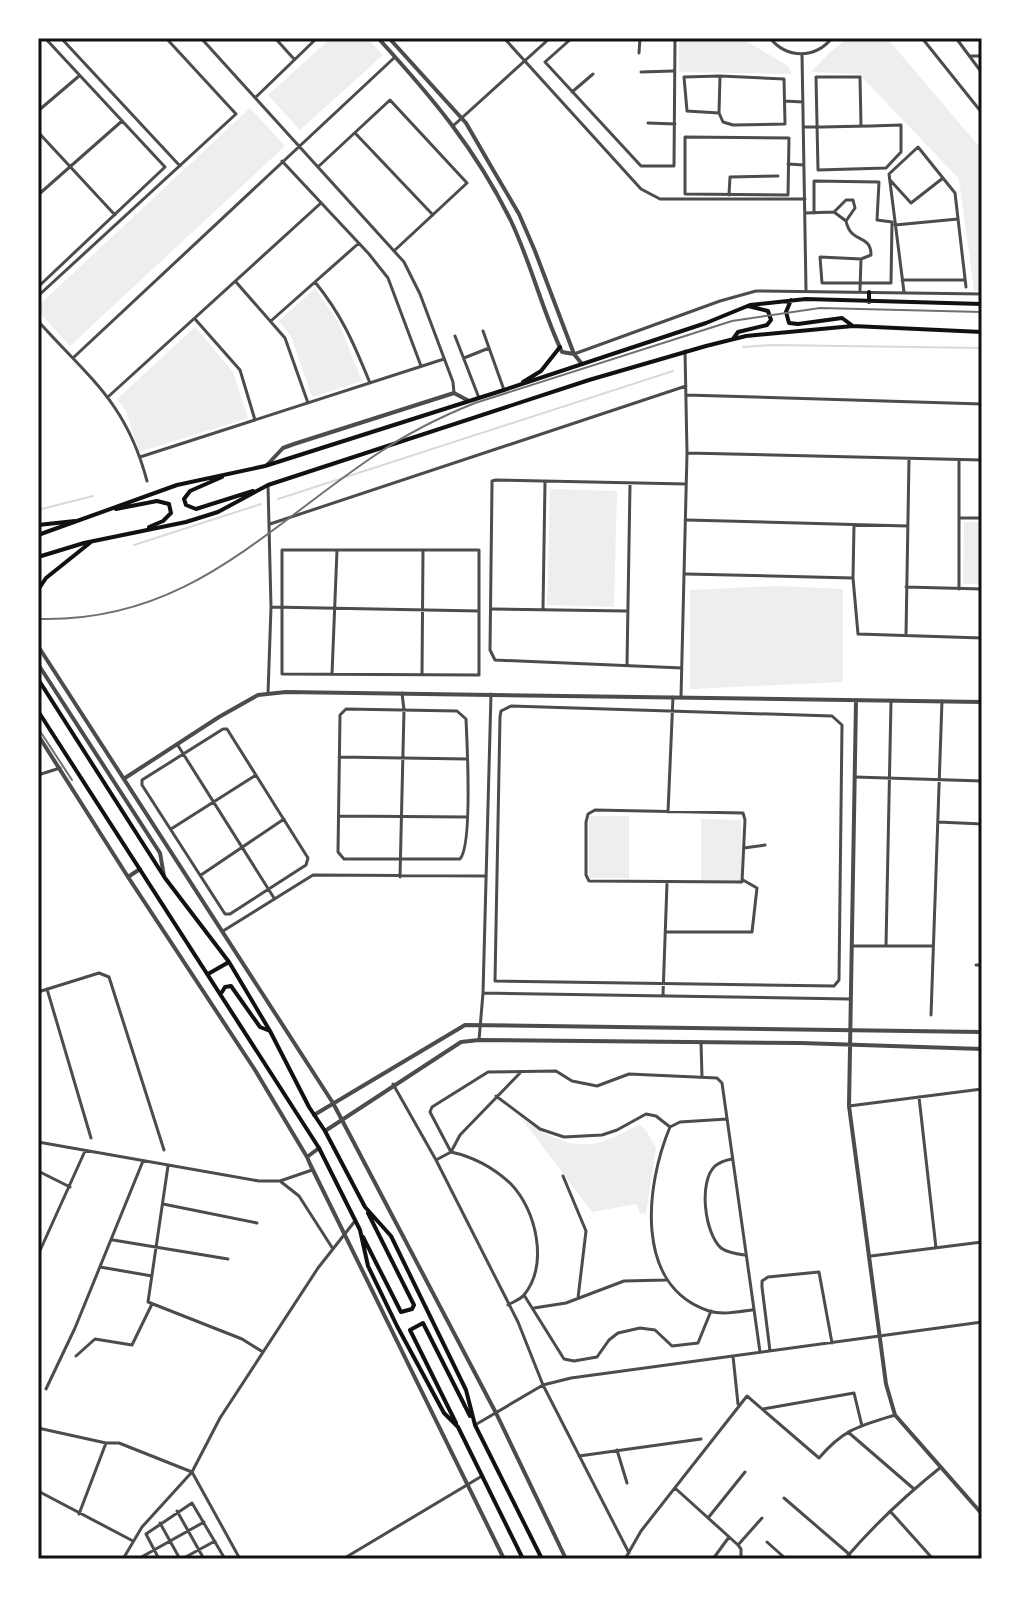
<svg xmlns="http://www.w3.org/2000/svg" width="1020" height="1597" viewBox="0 0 1020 1597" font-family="Signika,sans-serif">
	<rect width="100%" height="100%" fill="#fff"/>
	<path fill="#eee" d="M331 38H367L383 55 300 130 268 95Z
		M679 38H741L788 66 792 74 679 72Z
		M848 38H887L982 150V291H974L959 179 859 74 811 72 830 52Z
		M250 108 285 146 70 346 38 311V306Z
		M315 288 339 323 362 381 312 397 291 336 279 321Z
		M195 327 233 372 248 418 139 452 126 411 117 399Z
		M550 489 617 491 614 607 547 605Z
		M964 522H982V584H963Z
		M776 586 843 589V682L690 689V590Z
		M589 816H629V878H589Z
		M701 819 741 820V881H701Z
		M521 1118C547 1136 572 1151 604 1141 616 1137 627 1130 639 1125L646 1130 656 1148 646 1213 640 1214 637 1204 592 1212Z"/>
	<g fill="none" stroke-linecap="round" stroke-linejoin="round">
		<path stroke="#d9d9d9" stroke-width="2" d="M743 347 772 345 982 348
			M278 499 673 371
			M38 510 93 496
			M134 545 261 504"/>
		<path stroke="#4c4c4c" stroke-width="3" d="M61 38 180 166
			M201 38 404 262 420 294 453 382 454 393
			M275 38 294 59
			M504 38 641 189 660 199H805
			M572 38 545 62 641 166H674L675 38
			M770 38C787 59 815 59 832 38
			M922 38 982 113
			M956 38 982 73
			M639 53 640 38
			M802 54 806 290
			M970 56H982
			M641 72 673 71
			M720 76 784 79 785 124 733 125 723 122 719 113Z
			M572 92 593 74
			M256 97 317 38
			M785 101 803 102
			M38 111 79 76
			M719 113 687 111 684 77 720 76
			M648 123 675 124
			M454 125 550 38
			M804 127C836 127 869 126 901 125V152L886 168 818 170 816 77H860L861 126
			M38 132 115 215
			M356 134 433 215
			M685 137 789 138 788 195 685 194Z
			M282 161 369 254 388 278 421 366
			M788 164 804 165
			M319 166 390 100 467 183 395 250
			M890 180 911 203 943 178
			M38 195 122 121
			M729 195 730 177 778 176
			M834 212 846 221C851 245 871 233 871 255L861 259 860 290
			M805 213 834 212 846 200H853L855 208 846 221
			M814 213V181L879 182 877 220 892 222 891 283H822L820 257 861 259
			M895 225 958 219
			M902 280H965
			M236 282 285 338 308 403
			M315 282C342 315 354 344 370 383
			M38 287 165 167 45 38
			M904 292 889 174 918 147 955 193 966 287
			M38 296 236 114 166 38
			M195 319 240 370 255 420
			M272 320 359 243
			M38 321C89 378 126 402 147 481
			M483 331 504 390
			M455 336 479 398
			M574 354 720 301 756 291 982 294
			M74 357 395 57
			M464 358 489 348
			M686 395 982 404
			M109 396 321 203
			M687 453 982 460
			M140 457 444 359
			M959 518H982
			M687 520 907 526
			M270 524 686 386
			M854 525 853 578 858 634 982 638
			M282 550H479V675L282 674Z
			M686 574 853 578
			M906 587 982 589
			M959 589V461
			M271 607 479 611
			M492 609 626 611
			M543 609 545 482
			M906 635 909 459
			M627 665 630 485
			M682 668 495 660 490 650 492 485V481L496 480 686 484
			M332 674 337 550
			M422 675 423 550
			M268 694 271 607 268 485
			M681 697 687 453 685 351
			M511 706 832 716 842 725 839 980 834 986 495 981 500 717 501 711Z
			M346 709 457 711 466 719C467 743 473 845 460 859H344L338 852 340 715Z
			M223 729H227L308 858 306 865 230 914H225L142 785V780Z
			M177 744 274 898
			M339 757 467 759
			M38 775 60 768
			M855 777 982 781
			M595 810 743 813 745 820 742 882 589 881 586 875V822L588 814Z
			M668 812 673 697
			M339 816 467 817
			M938 822 982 824
			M171 829 256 775
			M744 848 765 845
			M201 875 284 819
			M400 877 404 710 402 693
			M223 931 313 875 486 876
			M665 932H752L757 888 743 880
			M853 946H933
			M886 946 891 702
			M976 965H982
			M47 989 91 1138
			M38 992 99 973 109 977 164 1150
			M483 993 849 999
			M663 995 667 883
			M931 1015 942 701
			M479 1040 483 993 491 694
			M701 1042 702 1077
			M393 1084 436 1160 518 1322 543 1385 629 1553
			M496 1096 540 1129 564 1137 602 1135 617 1130 646 1114 656 1116 670 1127
			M919 1097 936 1248
			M849 1106 982 1089
			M727 1119 680 1122 670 1127C646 1184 633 1286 709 1311 722 1315 738 1312 752 1310
			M38 1142 259 1181H280L299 1196 333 1249
			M451 1152 430 1112 432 1107 488 1072 556 1071 572 1081 597 1086 629 1074 717 1078 722 1083 760 1352
			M451 1152C474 1157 494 1168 511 1184 536 1210 549 1264 524 1295 521 1299 513 1302 508 1305
			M732 1159C726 1160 720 1162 715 1166 698 1182 705 1234 721 1248 728 1253 737 1254 745 1255
			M436 1160 451 1152 460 1135 521 1072
			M168 1166 148 1302 242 1339 263 1352
			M38 1171 70 1187
			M563 1176 586 1231 578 1298
			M280 1181 312 1170
			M163 1204 257 1223
			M113 1240 228 1259
			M38 1255 85 1151
			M871 1256 982 1242
			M100 1267 152 1276
			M524 1295 564 1359 574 1361 597 1357 609 1340 618 1333 640 1328 655 1330 672 1346 698 1343 711 1311
			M534 1308 566 1303 624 1281 666 1280
			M770 1351 762 1287V1281L768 1277 819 1272 832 1343
			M76 1356 95 1339 132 1345 152 1304
			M733 1356 738 1404
			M46 1389 75 1328 143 1161
			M763 1409 854 1393 862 1426
			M475 1425 543 1385 571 1378 982 1322
			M38 1428 106 1443H119L192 1472 240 1559
			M848 1432 914 1489
			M617 1450 627 1483
			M579 1456 701 1439
			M675 1488 738 1545 741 1549V1559
			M38 1491 133 1541
			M784 1498 849 1554 851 1559
			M177 1511 204 1559
			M890 1511 933 1559
			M79 1514 106 1443
			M708 1518 745 1472
			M160 1523 180 1559
			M767 1542 786 1559
			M738 1545 762 1518
			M123 1559 142 1527 192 1472 220 1418 318 1268 355 1221
			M138 1559 204 1522
			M159 1559 146 1534 192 1503 225 1559
			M182 1559 215 1541
			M343 1559 482 1476
			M625 1559 641 1531 747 1396 819 1458C844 1429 859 1426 895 1415
			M713 1559 729 1537
			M845 1559C874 1525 906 1495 941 1467"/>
		<path stroke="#4c4c4c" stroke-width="4" d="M378 38C431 96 476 149 511 221 531 263 542 310 562 352L574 354
			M389 38 466 123 492 168 519 214 535 251 574 354 582 364
			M267 465 283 448 294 444 454 393 469 401
			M38 646 333 1103 496 1413 566 1559
			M38 664 160 853 164 876
			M856 701 849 1106 886 1384 895 1415 982 1514
			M38 735 128 877 255 1070 307 1157
			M125 778 219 717 258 695 286 692 982 702
			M128 877 140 869
			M314 1115 465 1025 982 1032
			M325 1131 461 1042 479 1040 801 1043 982 1049
			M319 1148 307 1157 310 1164 504 1559"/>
		<path stroke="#111" stroke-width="4" d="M869 292V302
			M791 300 786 312 789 323 798 324 842 318 853 326
			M733 339 738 332 767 325 771 320 768 311 748 306
			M523 382 541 371 560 347
			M222 477 190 491 184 499 186 505 196 509 253 491
			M116 509 157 501 169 504 171 513 163 521 149 527
			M38 525 75 521
			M38 535 177 485 265 466 504 390 706 323 750 305 806 299 982 304
			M38 557 84 543 186 522 218 512 268 485 589 380 706 346 746 336 853 326 982 332
			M38 590 46 578 91 542
			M38 679 165 878 229 962 270 1031 309 1107 325 1131 365 1207 391 1236 466 1390 475 1425 542 1559
			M38 711 319 1148 360 1230 368 1266 397 1326 444 1413 458 1427 523 1559
			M208 974 229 962
			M222 992 225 987 231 986 260 1027 270 1031
			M363 1237 401 1312 412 1309 414 1305 368 1213
			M456 1423 410 1330 423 1323 470 1416"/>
		<path stroke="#707070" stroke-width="2" d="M38 619C187 623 264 529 377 454 408 433 440 417 475 403L732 321 820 308 982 312
			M38 728 72 780"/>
	</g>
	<rect width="1020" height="1597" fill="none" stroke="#ffffff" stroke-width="80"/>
	<rect x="40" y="40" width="940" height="1517" fill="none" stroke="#111" stroke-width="3"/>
</svg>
